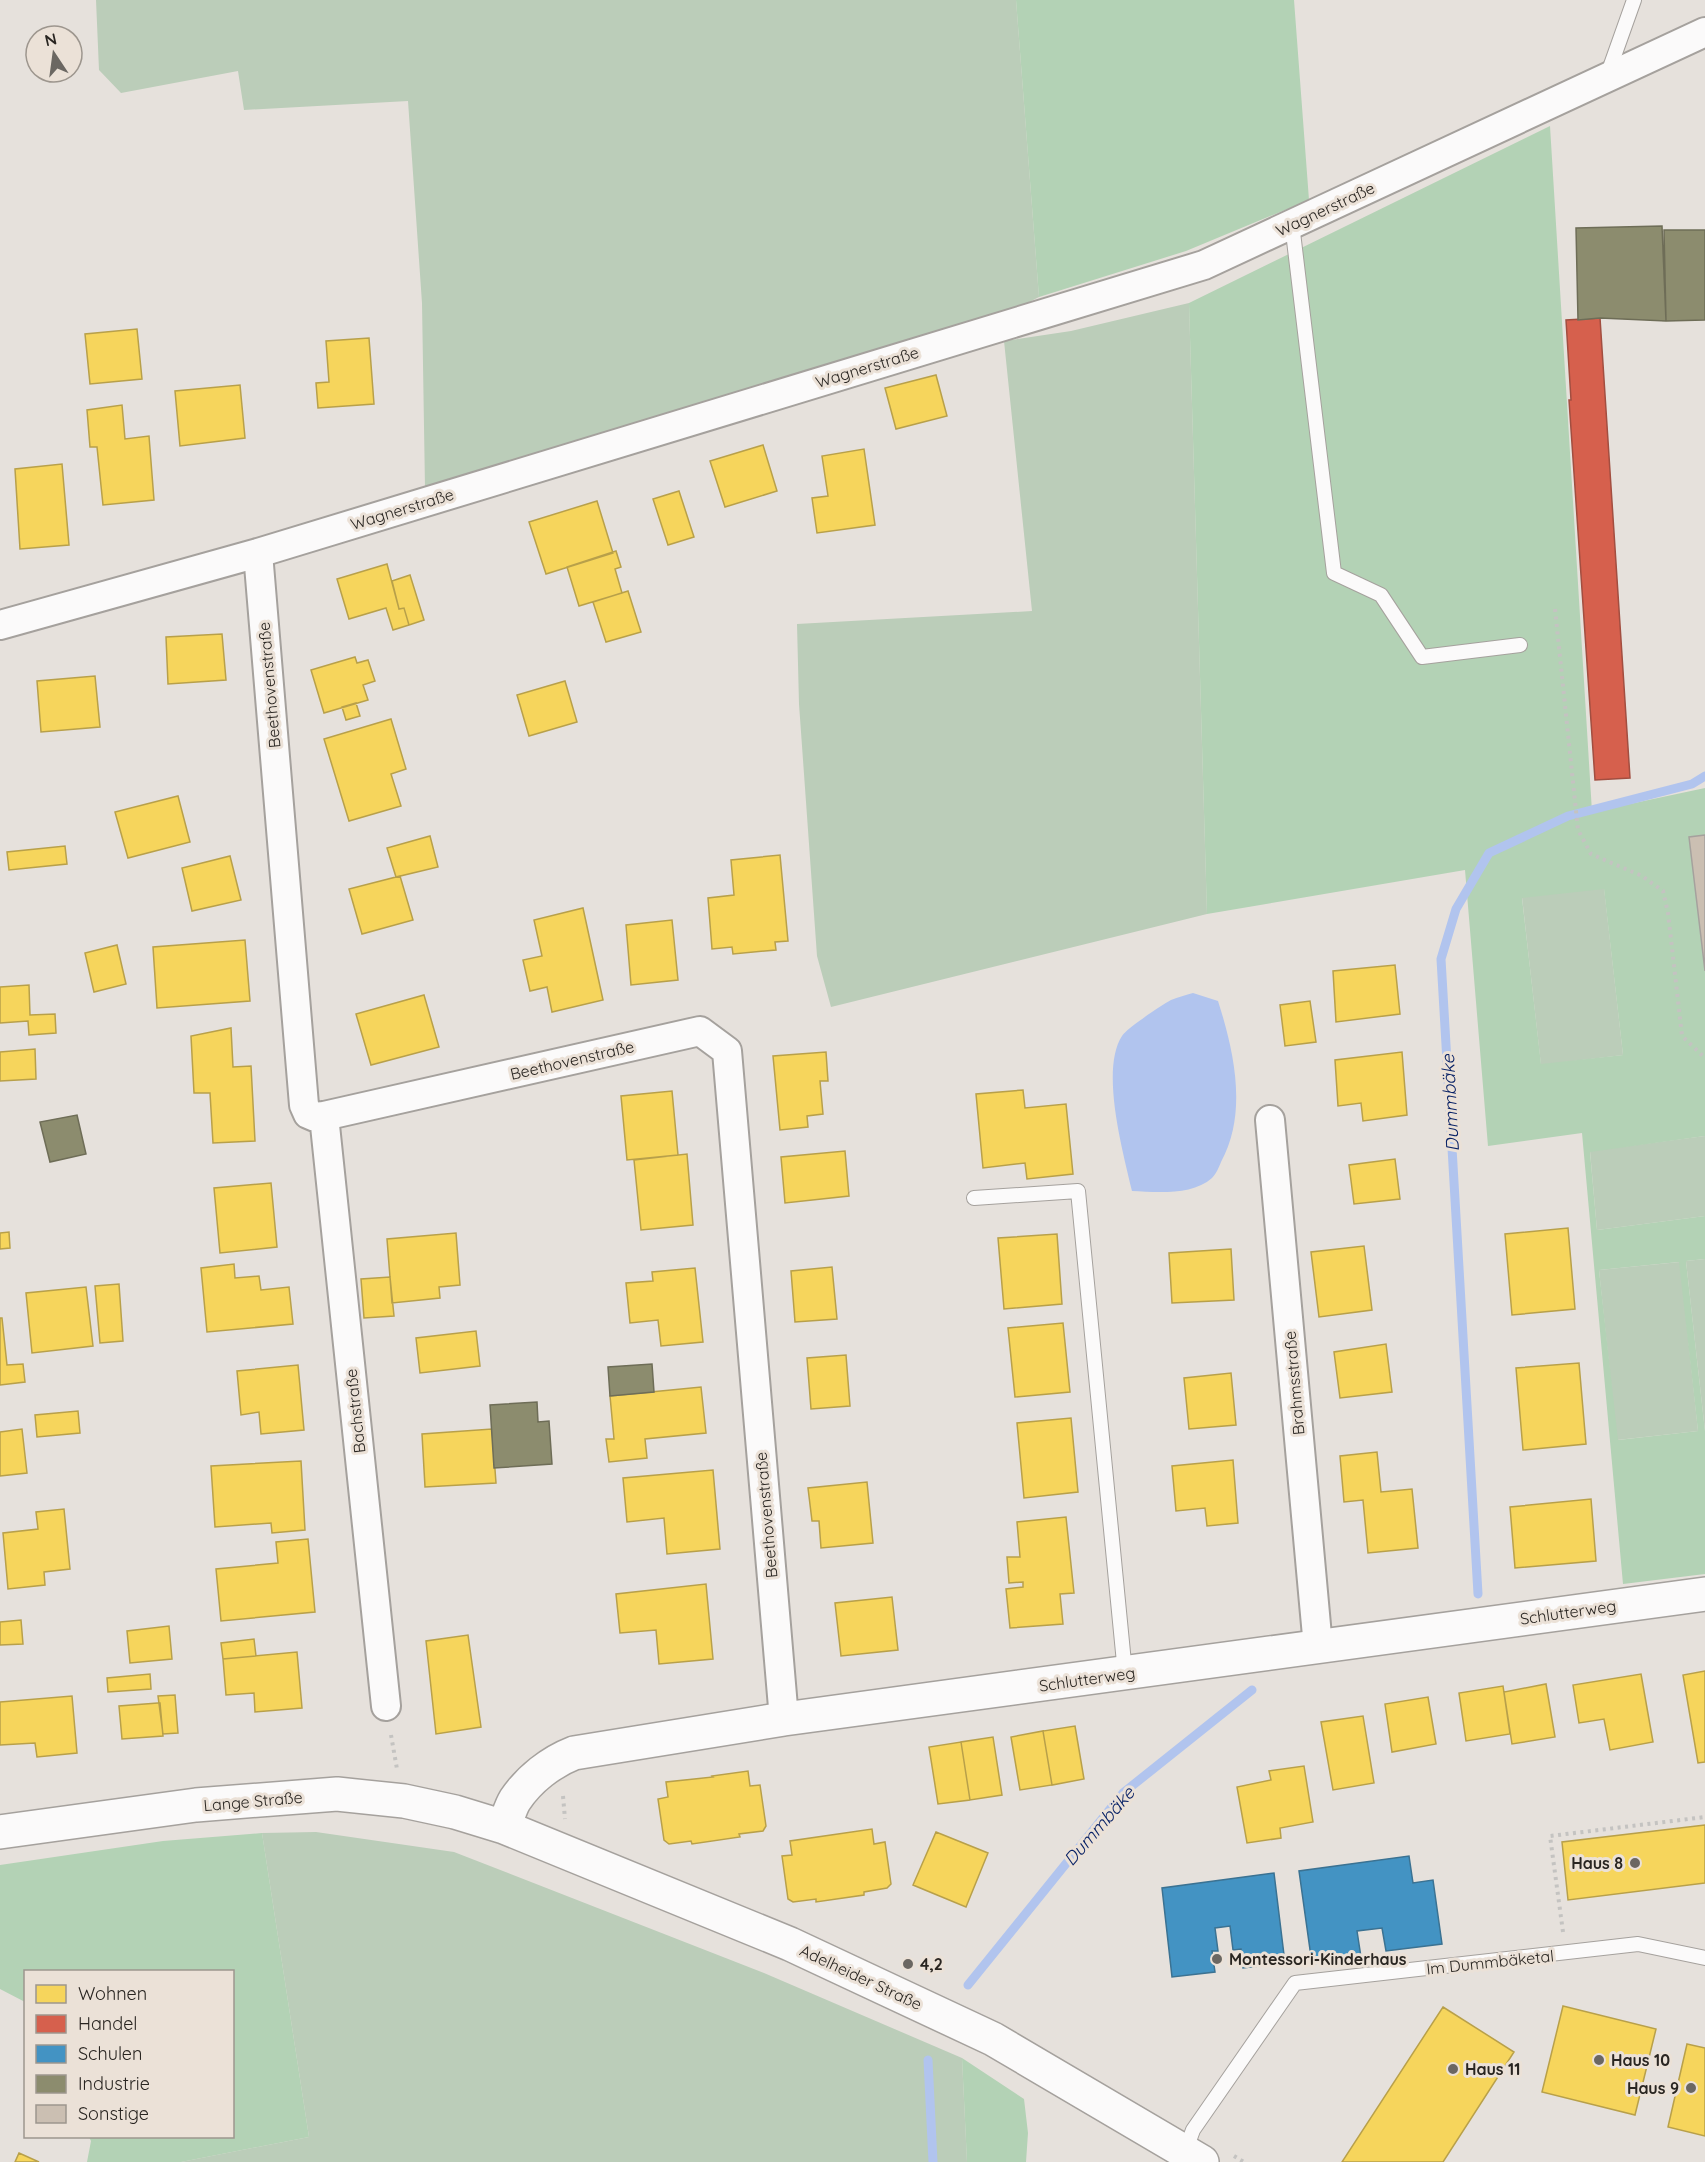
<svg xmlns="http://www.w3.org/2000/svg" width="1705" height="2162" viewBox="0 0 1705 2162" font-family="Quicksand,sans-serif">
	<rect width="100%" height="100%" fill="#e6e1dc"/>
	<path fill="#bbcdb9" d="M96 0H1016L1039 297 1002 316 425 488 422 303 408 101 244 110 238 71 121 93 99 70Z
		M1189 303 1207 914 831 1007 817 956 799 704 797 624 1032 611 1004 341 1071 331Z
		M1604 888 1623 1055 1541 1065 1522 897Z
		M1705 1136V1216L1597 1230 1590 1151Z
		M1705 1259V1431L1686 1261Z
		M1680 1262 1698 1431 1617 1440 1599 1270Z
		M316 1832 454 1852 764 1973 962 2058 967 2162H181L309 2137 262 1833Z"/>
	<path fill="#b3d2b5" fill-rule="evenodd" d="M1016 0H1294L1309 200 1186 251 1039 297Z
		M1550 126 1592 812 1705 788V835L1689 837 1705 971V1136L1590 1152 1597 1230 1705 1216V1259L1686 1261 1705 1431V1574L1623 1584 1582 1133 1488 1146 1465 870 1207 914 1189 303ZM1604 889 1623 1055 1541 1064 1522 898ZM1679 1262 1698 1431 1618 1440 1599 1270Z
		M262 1833 309 2137 181 2162H87L91 2141 89 2137 232 2136V1972H26L25 2002 0 1989V1865L163 1841Z
		M962 2058 1024 2099 1028 2133 1026 2162H967Z"/>
	<path fill="#b1c4ee" d="M1193 993 1218 1001C1234 1051 1248 1113 1221 1162 1219 1167 1216 1174 1212 1178 1192 1196 1156 1192 1132 1191 1123 1152 1100 1070 1122 1036 1127 1028 1162 1005 1171 1000 1178 997 1186 995 1193 993Z"/>
	<path fill="#f6d55c" stroke="#b8a04a" stroke-width="1.5" d="M137 329 142 379 90 384 85 334Z
		M369 338 374 404 318 408 316 383 329 382 326 341Z
		M936 375 947 416 896 429 885 388Z
		M240 385 245 438 180 446 175 391Z
		M122 405 125 439 149 436 154 500 103 505 97 447H90L87 410Z
		M763 445 777 491 725 507 710 461Z
		M864 449 875 525 817 533 812 498 828 496 822 456Z
		M62 464 69 545 20 549 15 469Z
		M679 491 694 537 668 545 653 499Z
		M597 501 613 553 546 574 529 522Z
		M616 551 621 567 615 569 622 593 579 606 567 567Z
		M387 564 399 609 404 608 409 625 393 630 386 608 349 619 337 579Z
		M410 575 424 620 409 625 404 608 399 609 392 581Z
		M628 591 641 632 606 642 593 602Z
		M222 634 226 680 168 684 166 637Z
		M355 657 357 663 368 660 375 681 363 685 368 700 324 713 311 670Z
		M95 676 100 727 41 732 37 681Z
		M565 681 577 722 529 736 517 695Z
		M356 703 360 716 346 720 342 707Z
		M391 719 406 769 391 774 401 806 349 821 324 739Z
		M178 796 190 842 128 858 115 812Z
		M430 836 438 867 396 877 387 848Z
		M65 846 67 864 9 870 7 852Z
		M780 855 788 941 775 942 776 950 733 954 732 947 712 949 708 898 734 895 731 860Z
		M230 856 241 900 192 911 182 868Z
		M400 876 413 920 362 934 349 889Z
		M583 908 603 1000 552 1012 547 987 530 991 523 960 542 956 534 920Z
		M672 920 678 980 631 985 626 925Z
		M245 940 250 1001 157 1008 153 947Z
		M117 945 126 984 94 992 85 953Z
		M1395 965 1400 1014 1336 1022 1333 971Z
		M29 985 30 1015 55 1014 56 1033 29 1035 28 1021 0 1023V987Z
		M424 995 439 1047 371 1065 356 1014Z
		M1310 1001 1316 1042 1285 1046 1280 1005Z
		M231 1028 233 1067 251 1066 255 1141 213 1143 210 1093H194L191 1036Z
		M35 1049 36 1079 0 1081V1052Z
		M826 1052 828 1081H820L823 1114 807 1116 808 1127 780 1130 773 1056Z
		M1402 1052 1407 1115 1363 1121 1361 1103 1338 1106 1335 1060Z
		M1023 1090 1025 1108 1066 1104 1073 1174 1027 1179 1025 1163 983 1168 976 1094Z
		M672 1091 678 1155 627 1160 621 1096Z
		M845 1151 849 1196 785 1203 781 1157Z
		M687 1154 693 1225 641 1230 634 1160Z
		M1395 1159 1400 1199 1354 1204 1349 1165Z
		M271 1183 277 1247 220 1253 214 1188Z
		M1568 1228 1575 1309 1512 1315 1505 1234Z
		M9 1232 10 1248 0 1249V1233Z
		M456 1233 460 1285 439 1287 440 1298 392 1303 387 1239Z
		M1057 1234 1062 1304 1004 1309 998 1238Z
		M1364 1246 1372 1310 1319 1317 1311 1252Z
		M1231 1249 1234 1300 1172 1303 1169 1253Z
		M234 1264 235 1278 259 1276 261 1290 289 1287 293 1324 207 1332 201 1268Z
		M832 1267 837 1319 795 1322 791 1271Z
		M695 1268 703 1342 661 1346 658 1320 630 1323 626 1283 653 1281 652 1272Z
		M390 1277 394 1316 364 1318 361 1279Z
		M119 1284 123 1341 100 1343 95 1286Z
		M86 1287 93 1346 32 1353 26 1293Z
		M0 1318H2L7 1365 23 1364 25 1382 0 1385Z
		M1063 1323 1070 1392 1015 1397 1008 1328Z
		M476 1331 480 1366 420 1373 416 1338Z
		M1386 1344 1392 1392 1340 1398 1334 1352Z
		M846 1355 850 1406 811 1409 807 1358Z
		M1579 1363 1586 1444 1523 1450 1516 1368Z
		M298 1365 304 1430 261 1434 259 1412 241 1415 237 1371Z
		M1231 1373 1236 1425 1189 1429 1184 1378Z
		M701 1387 706 1433 645 1439 647 1458 609 1462 606 1439H614L610 1396Z
		M78 1411 80 1433 37 1437 35 1415Z
		M1071 1418 1078 1492 1024 1498 1017 1423Z
		M22 1429 27 1473 0 1476V1432Z
		M492 1429 496 1483 425 1487 422 1434Z
		M1377 1452 1381 1492 1412 1489 1418 1548 1368 1553 1363 1500 1344 1502 1340 1456Z
		M1233 1460 1238 1523 1207 1526 1205 1508 1176 1511 1172 1466Z
		M301 1461 305 1530 272 1533 271 1523 215 1527 211 1466Z
		M713 1470 720 1549 667 1554 664 1518 627 1522 623 1478Z
		M867 1482 873 1543 821 1548 819 1521H812L808 1488Z
		M1591 1499 1596 1561 1515 1568 1510 1507Z
		M64 1509 70 1569 44 1572 45 1585 8 1589 3 1533 38 1529 36 1512Z
		M1066 1517 1074 1593 1060 1594 1063 1624 1010 1628 1006 1589 1023 1587V1582L1009 1583 1007 1557H1020L1017 1522Z
		M308 1539 315 1612 221 1621 216 1569 278 1563 276 1542Z
		M706 1584 713 1659 659 1664 656 1630 620 1633 616 1594Z
		M892 1597 898 1650 841 1656 835 1603Z
		M21 1620 23 1644 0 1645V1622Z
		M169 1626 172 1659 130 1663 127 1631Z
		M468 1635 481 1727 436 1734 426 1641Z
		M254 1639 256 1656 223 1659 221 1643Z
		M297 1652 302 1708 255 1712 254 1693 226 1695 223 1659Z
		M1705 1671V1762L1698 1763 1683 1675Z
		M150 1674 151 1689 108 1692 107 1678Z
		M1641 1674 1653 1742 1610 1750 1604 1719 1579 1723 1573 1685Z
		M1546 1684 1555 1737 1512 1744 1504 1692Z
		M1503 1686 1510 1734 1466 1741 1459 1693Z
		M175 1695 178 1733 163 1734 158 1696Z
		M72 1696 77 1753 37 1757 35 1743 0 1745V1702Z
		M1428 1697 1436 1744 1392 1752 1385 1704Z
		M158 1703H160L163 1736 122 1739 119 1706Z
		M1363 1716 1374 1783 1333 1790 1321 1722Z
		M1075 1726 1084 1779 1052 1785 1043 1731Z
		M1043 1731 1052 1785 1020 1790 1011 1737Z
		M993 1737 1002 1795 970 1800 961 1742Z
		M961 1742 970 1800 938 1804 929 1747Z
		M1304 1766 1313 1822 1280 1828 1281 1838 1247 1843 1237 1787 1271 1780 1269 1771Z
		M748 1771 750 1786 760 1785 766 1826 763 1831 739 1834 740 1837 692 1844 691 1841 669 1844 664 1840 658 1799 668 1797 666 1782 713 1777 712 1776Z
		M1705 1825V1883L1568 1900 1562 1842Z
		M872 1829 874 1844 885 1842 891 1884 887 1888 864 1892V1895L816 1902V1899L793 1902 788 1899 782 1856 792 1855 790 1841Z
		M936 1832 988 1853 966 1907 913 1885Z
		M1563 2006 1656 2029 1635 2115 1542 2092Z
		M1443 2007 1514 2052 1443 2162H1342Z
		M1687 2044 1705 2048V2136L1668 2127Z
		M19 2153 39 2162H15Z"/>
	<path fill="#d6604d" stroke="#a24e40" stroke-width="1.5" d="M1600 318 1630 778 1595 780 1569 400H1571L1566 320Z"/>
	<path fill="#4393c3" stroke="#3b7292" stroke-width="1.5" d="M1409 1856 1413 1883 1433 1880 1442 1944 1386 1951 1382 1928 1357 1931 1361 1957 1312 1964 1299 1871Z
		M1274 1873 1285 1963 1243 1968 1241 1949 1233 1950 1230 1926 1215 1928 1218 1951H1212L1215 1972 1172 1977 1162 1888Z"/>
	<path fill="#8c8c6e" stroke="#6e6d57" stroke-width="1.5" d="M1662 226 1666 321 1600 318 1578 320 1576 228Z
		M1664 230H1705V320L1666 321Z
		M77 1115 86 1154 50 1162 40 1122Z
		M652 1364 654 1392 610 1396 608 1367Z
		M537 1402 538 1422 549 1421 552 1464 494 1468 490 1405Z"/>
	<g fill="none" stroke-linecap="round" stroke-linejoin="round">
		<path stroke="#b1c4ee" stroke-width="9" d="M1478 1594 1441 959 1456 909 1489 853 1568 816 1692 784 1705 776
			M968 1985 1123 1793 1252 1690
			M928 2060 933 2162"/>
	</g>
	<path fill="#cbbfb2" stroke="#a5a19d" stroke-width="1.5" d="M1705 835V971L1689 837Z"/>
	<g fill="none" stroke-linecap="round" stroke-linejoin="round">
		<g stroke="#a5a19d" stroke-width="16">
			<path id="service" d="M1607 76 1634 0
				M1292 224 1334 573 1381 595 1422 657 1520 645
				M974 1198 1078 1191 1125 1673
				M1185 2152 1193 2130 1295 1983 1638 1944 1705 1958"/>
		</g>
		<g stroke="#a5a19d" stroke-width="32">
			<path id="minor" d="M258 553 304 1105 308 1114 315 1117 324 1116 700 1031 727 1051 784 1719
				M0 625 258 553 1204 265 1705 32
				M324 1116 386 1706
				M1270 1120 1318 1647"/>
		</g>
		<g stroke="#a5a19d" stroke-width="36">
			<path id="tertiary" d="M504 1827C508 1818 510 1808 515 1800 529 1779 551 1762 574 1753L784 1719 1705 1594
				M0 1832 196 1805 337 1794 404 1801 455 1812 504 1827 790 1944 993 2039 1202 2162"/>
		</g>
		<path stroke="#c4c3c1" stroke-width="4" stroke-dasharray="3 4.5" stroke-linecap="butt" d="M1555 609 1578 830 1591 854 1642 876 1663 891 1668 913 1682 1036 1705 1058
			M391 1735 397 1769
			M563 1796 565 1819
			M1563 1932 1550 1836 1705 1817
			M1234 2156 1244 2162"/>
		<use href="#service" stroke="#fbfafa" stroke-width="14"/>
		<use href="#minor" stroke="#fbfafa" stroke-width="28"/>
		<use href="#tertiary" stroke="#fbfafa" stroke-width="33"/>
	</g>
	<g fill="#6b6762" stroke="#ebe1d7" stroke-width="2">
		<circle cx="1635" cy="1863" r="6"/>
		<circle cx="1217" cy="1959" r="6"/>
		<circle cx="908" cy="1964" r="6"/>
		<circle cx="1599" cy="2060" r="6"/>
		<circle cx="1453" cy="2069" r="6"/>
		<circle cx="1691" cy="2088" r="6"/>
	</g>
	<g text-anchor="middle" dominant-baseline="central" stroke-width="6" stroke-linejoin="round" paint-order="stroke">
		<g font-size="16" fill="#292521" stroke="#ebe1d7">
			<text transform="translate(1325 209) rotate(-25)">Wagnerstraße</text>
			<text transform="translate(867 367) rotate(-17)">Wagnerstraße</text>
			<text transform="translate(402 509) rotate(-17)">Wagnerstraße</text>
			<text transform="translate(269 685) rotate(-95)">Beethovenstraße</text>
			<text transform="translate(572 1060) rotate(-13)">Beethovenstraße</text>
			<text transform="translate(1294 1383) rotate(-95)">Brahmsstraße</text>
			<text transform="translate(355 1411) rotate(-96)">Bachstraße</text>
			<text transform="translate(766 1515) rotate(-95)">Beethovenstraße</text>
			<text transform="translate(1568 1612) rotate(-8)">Schlutterweg</text>
			<text transform="translate(1087 1679) rotate(-8)">Schlutterweg</text>
			<text transform="translate(253 1801) rotate(-5)">Lange Straße</text>
			<text transform="translate(1490 1962) rotate(-6)">Im Dummbäketal</text>
			<text transform="translate(861 1977) rotate(25)">Adelheider Straße</text>
		</g>
		<g font-size="16" font-weight="bold" fill="#292521" stroke="#ebe1d7" text-anchor="start">
			<text x="1623" y="1863" text-anchor="end">Haus 8</text>
			<text x="1229" y="1959">Montessori-Kinderhaus</text>
			<text x="920" y="1964">4,2</text>
			<text x="1611" y="2060">Haus 10</text>
			<text x="1465" y="2069">Haus 11</text>
			<text x="1679" y="2088" text-anchor="end">Haus 9</text>
		</g>
		<g font-size="18" font-style="italic" fill="#092266" stroke="#ebe1d7">
			<text transform="translate(1450 1103) rotate(-93)">Dummbäke</text>
			<text transform="translate(1099 1826) rotate(-49)">Dummbäke</text>
		</g>
	</g>
	<rect x="24" y="1970" width="210" height="168" fill="#ebe1d7" stroke="#9d968e" stroke-width="1.5"/>
	<rect x="36" y="1985" width="30" height="18" fill="#f6d55c" stroke="#9d968e" stroke-width="1.5"/>
	<text x="78" y="2000" font-size="18" fill="#292521">Wohnen</text>
	<rect x="36" y="2015" width="30" height="18" fill="#d6604d" stroke="#9d968e" stroke-width="1.5"/>
	<text x="78" y="2030" font-size="18" fill="#292521">Handel</text>
	<rect x="36" y="2045" width="30" height="18" fill="#4393c3" stroke="#9d968e" stroke-width="1.5"/>
	<text x="78" y="2060" font-size="18" fill="#292521">Schulen</text>
	<rect x="36" y="2075" width="30" height="18" fill="#8c8c6e" stroke="#9d968e" stroke-width="1.5"/>
	<text x="78" y="2090" font-size="18" fill="#292521">Industrie</text>
	<rect x="36" y="2105" width="30" height="18" fill="#cbbfb2" stroke="#9d968e" stroke-width="1.5"/>
	<text x="78" y="2120" font-size="18" fill="#292521">Sonstige</text>
	<g transform="translate(54 54) rotate(347)"><circle r="28" fill="#ebe1d7" stroke="#9d968e" stroke-width="1.5"/>
	<path d="M0-4.5L10 22L0 15L-10 22Z" fill="#6b6762"/>
	<text y="-9" font-size="16" font-weight="bold" text-anchor="middle" fill="#292521">N</text>
	</g>
</svg>
